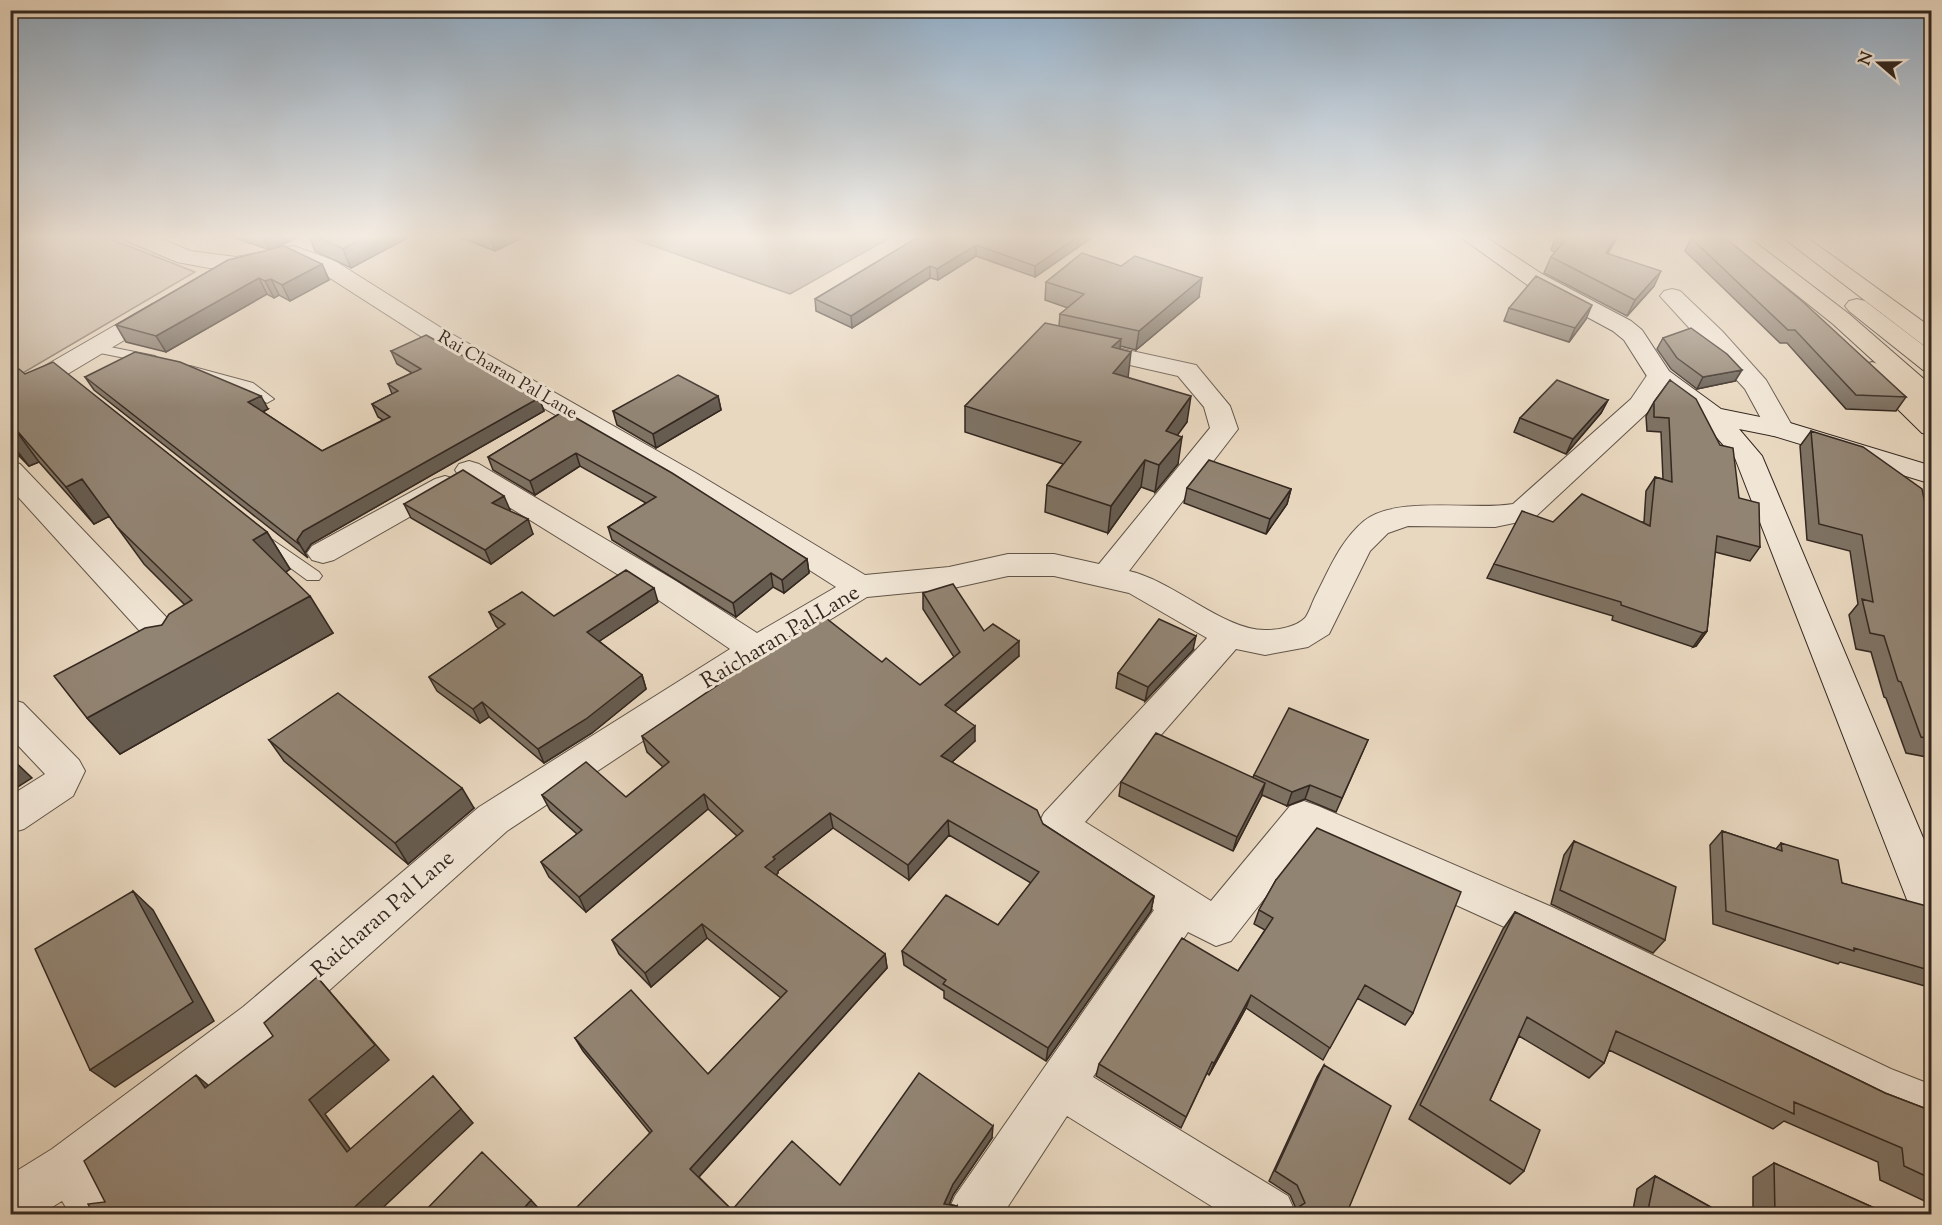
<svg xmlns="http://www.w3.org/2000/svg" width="1942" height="1225" viewBox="0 0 1942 1225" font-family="'Sorts Mill Goudy',serif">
	<rect width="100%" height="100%" fill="#e9d8c0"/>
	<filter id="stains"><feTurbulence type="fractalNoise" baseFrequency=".00333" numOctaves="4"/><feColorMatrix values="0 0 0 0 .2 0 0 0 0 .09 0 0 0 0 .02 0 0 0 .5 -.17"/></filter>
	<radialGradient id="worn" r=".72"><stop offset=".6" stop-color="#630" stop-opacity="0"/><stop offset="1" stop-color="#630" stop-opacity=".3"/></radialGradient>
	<path fill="#cabaa5" stroke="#7f7162" stroke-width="1.5" d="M11 236H103L195 272 11 380Z"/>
	<path fill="#ab9c8a" stroke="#7b6e60" stroke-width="1.5" d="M625 236H893L790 294Z"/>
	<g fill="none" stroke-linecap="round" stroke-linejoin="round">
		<g stroke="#615448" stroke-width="2">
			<path id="lane" d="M95 344 155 356 162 360 155 364 90 351 88 348Z
				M190 366 253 383 274 399 267 403 243 389 185 373V367Z
				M261 532 319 572 322 576 319 580H307L255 542 253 538 255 534Z"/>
		</g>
		<g stroke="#615448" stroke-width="2">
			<path id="street" d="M125 236H155L190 251 236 257 294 246 335 261 443 329 696 473 865 575 949 567 1008 554H1054L1099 564 1210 428 1204 407 1178 376 1077 353 1074 348 1077 343 1086 341 1196 365 1230 406 1238 429 1129 571C1174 581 1224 631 1266 630 1278 630 1296 627 1305 618 1309 613 1312 603 1315 597 1329 570 1340 541 1364 521 1396 495 1472 511 1513 504L1631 399 1650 371 1659 368 1668 371 1672 376 1650 410 1533 519 1495 527 1408 526 1388 533 1370 551 1329 634 1308 647 1265 655 1236 649 1085 822 1211 901 1290 806 1304 801 1318 806 1552 907 1891 1069 1932 1085V1133L1863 1106 1522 935 1311 839 1231 941 1216 946 1188 932 1093 1077 1288 1196 1296 1214H1224L1067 1116 1003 1214H947L955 1196 1154 910 1044 837 1038 825 1044 813 1207 638 1129 593 1054 576H1008L949 589 867 597 768 658 507 831 275 1039 103 1173 117 1196 125 1214H70L62 1201 41 1214H10V1175L52 1149 243 1007 479 807 730 649 654 597 459 476 455 470 459 464 469 461 479 464 676 581 757 633 836 587 676 485 425 339 319 271 292 260 236 271 209 268 177 262 127 241Z
				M1672 289 1680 291 1722 331 1766 380 1794 429 1790 435 1780 437 1770 435 1745 389 1660 296 1664 291Z
				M160 302 168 304 172 309 168 314 19 403 10 405V386L152 304Z
				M10 461 20 464 190 642 195 651 190 660 178 664 166 660 10 488Z
				M445 476 455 479 460 485 455 491 334 560 323 563 312 560 307 553 312 546 435 479Z
				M10 699 23 703 79 760 85 771 73 796 24 829 10 833V796L45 774 10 737Z"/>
		</g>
		<g stroke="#342820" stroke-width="2">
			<path id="secondary" d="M1459 236H1484L1542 274 1631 321 1642 330 1669 371 1721 409 1790 423 1932 466V484L1774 436 1739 429 1762 456 1932 859V929L1917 923 1911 910 1735 458 1702 421 1650 381 1624 340 1613 331 1526 284Z"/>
		</g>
		<g stroke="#342820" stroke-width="2">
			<path id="primary" d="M1781 236H1805L1932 328V347L1923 345Z
				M1872 362 1881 365 1932 412V435L1922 433 1863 375 1859 370 1863 365Z"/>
		</g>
		<g stroke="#342820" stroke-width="2">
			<path id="highway" d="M1723 236H1747L1849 314 1932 386V408L1923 406 1833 324Z
				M1857 299 1865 301 1932 352V372L1923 370 1849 311 1845 306 1849 301Z"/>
		</g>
		<use href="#lane" fill="#f1e6d6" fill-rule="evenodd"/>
		<use href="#street" fill="#f1e6d6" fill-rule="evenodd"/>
		<use href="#secondary" fill="#f1e6d6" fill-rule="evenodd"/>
		<use href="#primary" fill="#e9d8c0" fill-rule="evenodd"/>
		<use href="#highway" fill="#e9d8c0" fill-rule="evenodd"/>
	</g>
	<path fill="#7e7263" stroke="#342820" stroke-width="1.5" d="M230 236H301L270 250Z
		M309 236H411L351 268 315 251Z
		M457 236H526L495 251Z
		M920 236H1094L1035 277 976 256 938 280 930 278 852 328 816 311 815 299Z
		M1556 236H1618L1608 253 1654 286 1627 316 1544 273 1551 257 1555 252 1551 250Z
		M1694 236 1906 397 1896 411 1846 409 1787 343H1780L1685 251 1691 238H1693Z
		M228 260 322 264 329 280 290 301 279 295 274 298 267 294 166 352 126 342 116 325Z
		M1046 282 1199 297 1136 350 1120 346V349L1128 377 1187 422 1177 435 1178 464 1155 492 1141 487 1108 533 1045 512 1047 485 1063 464 965 432V406L1059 326 1060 314 1068 308 1045 300Z
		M1509 308 1586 319 1569 342 1504 321Z
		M1663 338 1735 381 1697 389 1671 369 1657 349Z
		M391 351 539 398 544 411 311 544 305 553 308 558 94 390 85 377 268 409 263 412 322 451 383 420 378 417 372 404 392 394 388 384 412 373 397 364Z
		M10 372 267 532 290 569 286 572 333 633 120 754 87 718 162 625 185 605 144 564 109 516 94 524 39 462 29 466 19 456 17 457 10 449Z
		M1670 380 1739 498 1760 547 1750 561 1715 552 1707 631 1696 646 1693 647 1612 620 1613 616 1487 578 1494 564 1553 522H1644L1646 491 1655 477 1663 479 1661 432 1647 431 1646 416 1654 402Z
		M718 396 721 410 656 448 617 425 613 411Z
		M1608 400 1601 413 1566 454 1514 432 1520 418Z
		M564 411 807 559 809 573 784 593 773 587 736 617 612 540 608 527 646 503 580 466 535 495 493 470 488 457Z
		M1811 431 1932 537V758L1906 753 1886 698 1884 697 1871 652 1856 649 1849 615 1858 604 1850 551 1807 540 1800 446Z
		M1187 488 1291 489 1287 504 1266 534 1184 503Z
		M404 504 510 510 509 511 533 534 491 564 411 518Z
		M923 593 984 631 1019 656 955 712 975 741 952 762 1043 824 1154 896 1151 911 1046 1061 944 998V991L904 965 902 951 998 925 1031 883 949 835 909 880 833 828 778 871V873L776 875 885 954 887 968 699 1177 732 1210 840 1185 992 1138 953 1195 949 1204 957 1206V1215H578L650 1133 583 1051 575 1038 708 1074 781 998 707 938 651 987 619 954 612 940 737 836 708 809 586 912 549 877 541 862 577 834 550 810 542 795 626 797 663 767 647 752 642 736 882 662 920 685 954 657 923 609Z
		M658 602 599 641 642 675 646 689 592 733 544 763 489 717 480 723 437 691 429 677 499 629 496 626 489 612 554 616Z
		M1193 650 1145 701 1116 688 1118 673Z
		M269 740 474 808 408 864 284 761Z
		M1368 740 1336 812 1305 799 1287 806 1262 795 1233 851 1119 796 1121 782 1253 777 1254 775Z
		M1722 831 1776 849 1781 843 1842 883 1932 910V988L1840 962 1838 964 1713 924 1710 845Z
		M1574 841 1665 940 1653 953 1551 904 1564 855Z
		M1276 880 1413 1013 1405 1025 1357 998 1323 1060 1246 1008 1209 1075 1207 1073 1181 1128 1096 1076 1099 1064 1238 971 1265 930 1254 924 1259 910Z
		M1515 912 1885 1093 1932 1111V1215H1923L1929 1203 1880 1180 1878 1162 1784 1121 1773 1129 1609 1050 1604 1063 1589 1078 1519 1036 1490 1100 1524 1171 1510 1184 1409 1119 1503 929Z
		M1324 1065 1346 1215H1294L1297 1211 1290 1195 1269 1181 1317 1077Z
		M1774 1163 1890 1215H1753V1177Z
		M1655 1176 1725 1215H1632L1637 1189Z"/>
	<path fill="#665c50" stroke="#342820" stroke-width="1.5" d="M263 236H301L270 250Z
		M367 236H411L351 268 343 249Z
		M496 236H526L495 251 491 239Z
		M1079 236H1094L1035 277V266Z
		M1616 236H1618L1599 268 1606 253Z
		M976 245V256L938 280 937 269Z
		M322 264 329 280 290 301 282 285Z
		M930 266V278L852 328 851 316Z
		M1661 271 1654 286 1627 316 1635 300Z
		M259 278 267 294 166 352 156 336Z
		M1202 278 1199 297 1136 350 1139 331Z
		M271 279 279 295 274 298 265 281Z
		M1592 305 1586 319 1569 342 1575 328Z
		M1121 339 1118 365 1112 347Z
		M1131 352 1128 378 1113 373Z
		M1742 370 1735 381 1697 389 1703 377Z
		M261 396 268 409 256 415 248 402Z
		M718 396 721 410 656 448 653 434Z
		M1191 396 1187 422 1161 458 1166 431Z
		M539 398 544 411 311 544 305 553 297 540 303 531Z
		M1608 400 1601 413 1566 454 1573 439Z
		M12 425 39 462 29 466 10 442V426Z
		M1182 437 1178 464 1155 492 1159 465Z
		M10 445 19 456 17 457 10 449Z
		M576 453 580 466 535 495 530 481Z
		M1145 460 1141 487 1108 533 1111 506Z
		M82 479 110 516 94 524 66 487Z
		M1291 489 1287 504 1266 534 1270 519Z
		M504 496 510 510 498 517 492 503Z
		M528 519 533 534 491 564 485 550Z
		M267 532 290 569 277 578 253 540Z
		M807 559 809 573 784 593 782 580Z
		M771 573 773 587 736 617 733 603Z
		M654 588 658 602 592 646 587 632Z
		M310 596 333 633 120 754 87 718Z
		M1707 631 1696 646 1693 647 1703 633Z
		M1196 636 1193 650 1145 701 1148 687Z
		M1019 641V656L945 720V705Z
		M642 675 646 689 592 733 544 763 538 749Z
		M482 702 489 717 480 723 473 709Z
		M975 726V741L941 772V756Z
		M10 757 32 778 10 792Z
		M1265 783 1261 797 1233 851 1237 837Z
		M1310 785 1305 799 1287 806 1292 792Z
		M462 788 474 808 408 864 395 843Z
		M704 794 708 809 586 912 579 897Z
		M830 813 833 828 778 871V873L769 882 765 867 773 857Z
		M948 820 949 835 909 880 908 865Z
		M133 891 153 910 214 1021 115 1087 90 1070Z
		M1154 896 1151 911 1046 1061 1048 1048Z
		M702 924 707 938 651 987 645 973Z
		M885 954 887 968 696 1180 690 1169Z
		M317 977 389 1060 325 1114 362 1165 347 1152 309 1100Z
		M1251 995 1246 1008 1209 1075 1214 1063Z
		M196 1075 214 1090 205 1088Z
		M433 1076 473 1123 375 1215H346Z
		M993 1126 992 1138 953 1195 945 1215 944 1204 953 1184Z
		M531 1200 542 1212 540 1215H518Z
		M957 1206V1215H951Z"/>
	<path fill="#928473" stroke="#342820" stroke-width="1.5" d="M316 236H367L343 249Z
		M920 236H1079L1035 266 976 245 937 269 930 266 851 316 815 299Z
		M1561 236H1616L1606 253 1661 271 1635 300 1551 257 1567 238Z
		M1695 236H1723L1802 301 1906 397 1856 395 1795 330H1788L1691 238H1696Z
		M284 246 322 264 282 285 271 279 265 281 259 278 156 336 116 325 228 260Z
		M1082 253 1121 266 1135 256 1202 278 1139 331 1060 314 1084 294 1046 282Z
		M1536 276 1592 305 1575 328 1509 308Z
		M1045 323 1121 339 1112 347 1131 352 1113 373 1191 396 1166 431 1182 437 1159 465 1145 460 1111 506 1047 485 1081 442 965 406Z
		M1691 328 1727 354 1742 370 1703 377 1677 358 1663 338Z
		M426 335 539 398 303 531 297 540 300 545 85 377 135 352 180 362 261 396 248 402 322 451 390 417 372 404 398 391 388 384 421 369 391 351Z
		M53 362 267 532 253 540 310 596 87 718 54 676 145 628 162 625 169 614 192 600 117 527 82 479 66 487 12 425 10 426V372L19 369 25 374Z
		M678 375 718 396 653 434 613 411Z
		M1557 380 1608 400 1573 439 1520 418Z
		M1670 380 1696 399 1720 445 1733 448 1739 498 1759 503 1760 547 1717 536 1707 631 1703 633 1621 605V602L1494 564 1522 511 1553 522 1582 494 1650 526 1655 477 1672 482 1669 418 1654 417V402Z
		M564 411 672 473 807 559 782 580 771 573 733 603 608 527 656 497 576 453 530 481 488 457Z
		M1811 431 1863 447 1922 489 1932 537V739L1921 737 1901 682 1898 681 1884 636 1870 633 1862 599 1873 602 1862 535 1819 524Z
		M1209 460 1291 489 1270 519 1187 488Z
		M463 470 504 496 492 503 528 519 485 550 404 504Z
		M626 570 654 588 587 632 642 675 586 719 538 749 482 702 473 709 429 677 505 624 489 612 522 592 554 616Z
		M953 584 984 631 993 624 1019 641 945 705 975 726 941 756 1037 810 1043 824 1154 896 1048 1048 943 984 946 980 902 951 946 895 998 925 1039 872 948 820 908 865 830 813 773 857 775 859 765 867 885 954 690 1169 732 1210 792 1141 840 1185 919 1073 993 1126 953 1184 944 1204 957 1206 951 1215H578L574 1210 652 1131 575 1038 631 990 708 1074 787 991 702 924 645 973 612 940 743 831 704 794 579 897 541 862 582 830 542 795 586 762 626 797 669 762 642 736 822 615 882 662 886 658 920 685 960 652 923 593Z
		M1159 619 1196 636 1148 687 1118 673Z
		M338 693 462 788 395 843 269 740Z
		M1289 708 1368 740 1342 798 1310 785 1292 792 1254 775Z
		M1156 733 1265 783 1237 837 1121 782Z
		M1317 828 1461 892 1413 1013 1365 985 1330 1048 1251 995 1214 1063 1212 1062 1186 1117 1099 1064 1182 938 1238 971 1273 918 1259 910 1276 880Z
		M1722 831 1782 851 1781 843 1838 860 1842 883 1930 907 1932 910V971L1854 948V951L1726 911Z
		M1574 841 1676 887 1665 940 1560 890Z
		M133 891 193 1002 90 1070 35 949Z
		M1515 912 1885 1093 1932 1111V1179L1904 1166 1902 1148 1794 1102V1114L1616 1031 1604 1063 1527 1017 1490 1100 1540 1130 1524 1171 1420 1105Z
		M317 977 375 1045 309 1100 347 1152 433 1076 461 1109 346 1215H94L88 1204 105 1202 84 1161 196 1075 205 1088 273 1036 264 1023Z
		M1324 1065 1391 1106 1346 1215H1312L1300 1206 1305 1203 1297 1185 1275 1171Z
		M482 1152 531 1200 518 1215H421Z
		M1774 1163 1890 1215H1775Z
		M1655 1176 1725 1215H1647Z"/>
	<linearGradient id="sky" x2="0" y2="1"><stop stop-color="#8faac2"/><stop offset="0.58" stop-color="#f5ede3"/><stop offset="1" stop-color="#f5ede3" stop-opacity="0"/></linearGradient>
	<rect width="1942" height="408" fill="url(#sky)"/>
	<g text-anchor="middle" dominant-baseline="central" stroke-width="6" stroke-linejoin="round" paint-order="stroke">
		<g font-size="18" fill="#342820" stroke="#f1e6d6">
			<text transform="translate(507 376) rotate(30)">Rai Charan Pal Lane</text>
		</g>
		<g font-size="22" fill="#342820" stroke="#f1e6d6">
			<text transform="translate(781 638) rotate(-31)">Raicharan Pal Lane</text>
			<text transform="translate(384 915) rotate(-41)">Raicharan Pal Lane</text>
		</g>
	</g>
	<rect width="1942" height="1225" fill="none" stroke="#e9d8c0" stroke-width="36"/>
	<rect x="12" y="12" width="1918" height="1201" fill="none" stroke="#342820" stroke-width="3"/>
	<rect x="18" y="18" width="1906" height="1189" fill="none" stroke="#342820" stroke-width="1.5"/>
	<g transform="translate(1879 63) rotate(290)" stroke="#f1e6d6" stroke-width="4.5" paint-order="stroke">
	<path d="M0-4.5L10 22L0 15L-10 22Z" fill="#342820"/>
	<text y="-9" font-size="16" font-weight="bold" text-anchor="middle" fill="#342820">N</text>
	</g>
	<rect width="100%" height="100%" filter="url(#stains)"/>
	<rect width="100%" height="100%" fill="url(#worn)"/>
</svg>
